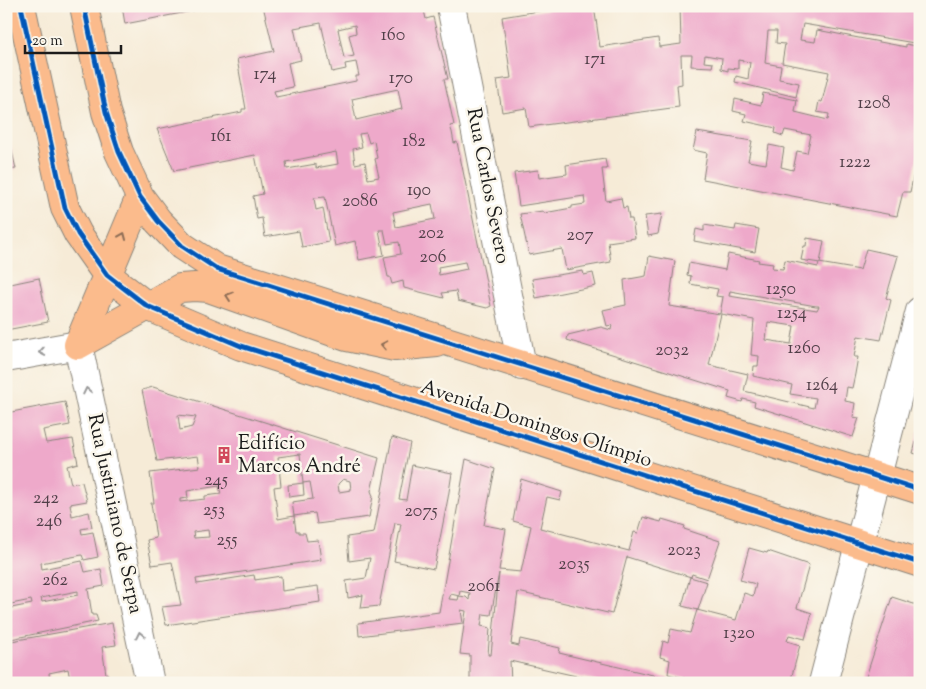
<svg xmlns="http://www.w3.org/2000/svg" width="926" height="689" viewBox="0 0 926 689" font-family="'Sorts Mill Goudy',serif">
	<rect width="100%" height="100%" fill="#fbf7ec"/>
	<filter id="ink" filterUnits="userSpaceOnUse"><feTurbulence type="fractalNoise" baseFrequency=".02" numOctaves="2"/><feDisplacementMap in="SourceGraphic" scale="10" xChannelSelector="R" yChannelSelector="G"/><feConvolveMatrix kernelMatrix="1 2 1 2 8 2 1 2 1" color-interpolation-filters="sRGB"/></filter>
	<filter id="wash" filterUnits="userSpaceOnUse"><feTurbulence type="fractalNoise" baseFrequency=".0096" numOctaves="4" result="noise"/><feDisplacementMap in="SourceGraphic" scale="20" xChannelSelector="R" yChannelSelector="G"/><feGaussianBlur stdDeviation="1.12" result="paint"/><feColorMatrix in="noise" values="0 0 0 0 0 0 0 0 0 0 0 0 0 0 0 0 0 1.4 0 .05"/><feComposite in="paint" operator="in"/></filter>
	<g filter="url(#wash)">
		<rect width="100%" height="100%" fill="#f6ebd7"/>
		<g id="blocks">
			<path fill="#eea9ca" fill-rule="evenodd" d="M122 6H213V7L125 24Z
				M263 6H423L426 19 433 17 448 79H444L454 125 450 126 452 132 454 143 457 142 491 306 487 308 458 301 456 291 442 293 444 298 404 288 403 281 392 284 390 277H388L384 257 401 254 399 242 387 244 384 230H379L384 255 359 260 355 241 335 246 325 197 314 198 316 210 323 208 329 242 302 247 299 231 265 237 262 218 257 219 253 196 263 194 255 155 174 171 157 129 242 112V109H246L237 59 274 51ZM321 23 332 72 346 69 345 64 356 62 359 76H356V81L276 97 274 91 293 87 288 63 301 60 294 28ZM355 25 356 33 349 35 354 56 344 58 338 29ZM398 89 402 109 356 120 352 99ZM366 133 369 143 374 141 377 158 375 159 379 177 368 179 365 162 355 164 353 149 362 147 359 134ZM336 152 338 164 316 168V164L287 169 286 162ZM432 204 435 219 396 227 393 212ZM465 262 467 269 439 275 438 267Z
				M568 6H594L600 47 658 38 659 47 681 44 680 6H920V44L803 24 800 40 815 42 817 30 906 47V44L920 47V146L910 192H903L897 216 703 179 707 153 693 150 697 132 752 141 748 161 766 164 769 145 784 148 781 167 793 170 797 151 807 153 811 135 785 130 783 136 775 133 776 128 744 121 746 114 733 111 735 99 761 105 763 93 797 100 795 112 828 120 829 114 817 112 819 101 822 102 829 72 782 63 785 44 776 43 777 31H768L765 63 781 66 779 79 799 83 796 97 735 82 736 76 748 79 750 62 738 60V69L728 68V71L721 69 722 58 705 55 704 62 713 63 712 67 691 66 692 55H681L682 84 677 85 679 107 529 127 526 108 502 112 497 80 511 78 502 17Z
				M6 138H9L16 169 6 170Z
				M605 159 607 169H602L606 201 621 198 623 208 627 207 629 219H632L635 238 608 242 611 262 566 270 562 249 529 255 520 214 543 211 544 213 572 208V206L585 204 584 196 519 206 514 173 538 170 539 178 567 174 566 165Z
				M662 214 658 234 648 236 645 216Z
				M704 225 735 230 736 225 759 229 755 252 694 241 696 229 704 231Z
				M807 238 824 241 820 263 801 260 804 246H806Z
				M866 249 898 256 886 298 891 300 881 340 858 336 854 357H858L855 374 852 388 847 387 845 401 855 403 853 417 859 418 853 437 754 406 755 402 743 399 742 402 728 398 730 391 567 340 568 335 601 327 611 330 612 325 607 326 603 310 626 305 624 280 646 276 649 256 675 261 669 306 720 314 723 297 716 296 718 289 690 284 691 276 687 275 689 263 725 270 728 254 759 260 758 262 773 264 772 268 783 269 785 260 818 267 819 263 860 270ZM730 291 816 306H819L817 310 729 296ZM721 314 754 320 751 355 759 356 758 366H754L753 376 792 385 790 394 816 398 814 408 744 391 748 374 709 365ZM768 322 794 326 791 344 766 340Z
				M583 271 584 275 593 273 596 286 536 298 532 279Z
				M39 278 48 322 6 330V285Z
				M153 387 379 458 371 491 373 496 369 517 317 524 315 513 294 516 292 502 313 499 310 482 303 483 300 454 278 457 281 486 274 487 278 519 294 516 296 531H299V533H305L307 541 318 540 321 560 196 579 197 584 254 575 255 580 281 576 282 591 318 586 320 602 166 625 162 607 181 605 172 562 152 565 147 540 156 538 151 503H154L150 473 200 467 198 456 157 461 142 390ZM178 415 196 417 192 427 180 430ZM343 479 350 481 351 490 339 492 338 484ZM219 486 221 494 205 496V499L180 502V499L188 498 187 491ZM208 530 209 537 194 538 193 532Z
				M65 402 70 425 43 430 46 443 73 439 78 463 67 466 71 484 82 482 87 501 70 504 72 516 89 512 92 527 81 529 82 534 93 532 98 557 84 560 82 555 41 563 42 569 82 561 85 572 101 569 104 586 88 589 92 615H96L98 621 6 640V609L32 604 31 600 6 605V413ZM78 591V595L42 602 41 598Z
				M919 431H920V455L913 453Z
				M392 437 410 443 399 499 406 500 412 465 452 473 448 498 434 569 394 561 401 524 395 523 379 606 361 608 363 595 348 598 346 581 366 578 370 558 349 561 347 537 374 533Z
				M466 459 495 469 484 525 506 529 499 570 521 572 531 526 513 521 521 479 562 492 560 500 547 497 540 528 629 551 634 532 638 533 643 517 661 522 662 519 685 526 684 529 720 541 707 579 692 574 691 577 627 557 612 614 518 592 511 644 519 646 520 639 560 648 559 653 687 683H607L510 661 511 683H470V655L460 654 466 611 461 610 463 623 359 636 358 623 439 612ZM499 573 491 655H488L490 628 481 626 483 614 491 615ZM460 591 470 593 469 600 466 597 459 596 458 600 449 599 451 594 459 596Z
				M303 483 304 495 289 497 288 485Z
				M749 548 767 553 768 551 809 565 797 608 812 613 805 639 789 635 787 641 800 645 790 683H703L668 674 670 660 660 657 663 641 668 643 671 629 690 633 697 610 736 620 744 593 753 596 756 584 740 580Z
				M690 577 707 582 698 610 682 606Z
				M892 597 920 606 918 619H920V683H864Z
				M112 623 116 645 102 647 106 674H108L109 683H64V681L70 680 68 669 49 673 50 683H34L33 681 6 683V642Z"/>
		</g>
	</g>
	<g filter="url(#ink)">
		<use href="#blocks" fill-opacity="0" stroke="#89847a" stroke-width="1"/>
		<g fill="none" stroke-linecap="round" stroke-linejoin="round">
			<g stroke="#89847a" stroke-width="30">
				<path id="minor" d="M451 6 522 366
					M6 358 78 345 150 683
					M823 683 920 311"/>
			</g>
			<g stroke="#89847a" stroke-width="30">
				<path id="major" d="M21 6 65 208 78 234 107 275 147 306 241 346 920 563
					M84 6 106 112 119 152 140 197 158 221 182 246 217 269 920 490
					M78 345 180 288 195 287 209 288 347 337 395 347 437 343
					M78 345 140 197"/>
			</g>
			<use href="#minor" stroke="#fff" stroke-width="28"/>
			<use href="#major" stroke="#fbbb8c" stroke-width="28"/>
			<g stroke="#fbf7ec" stroke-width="8">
				<path id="cycleway" d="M21 6 65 208 78 234 107 275 147 306 241 346 920 563
					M84 6 106 112 119 152 140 197 158 221 182 246 217 269 920 490"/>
			</g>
			<use href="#cycleway" stroke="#0057b8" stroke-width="5"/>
		</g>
		<defs><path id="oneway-chevron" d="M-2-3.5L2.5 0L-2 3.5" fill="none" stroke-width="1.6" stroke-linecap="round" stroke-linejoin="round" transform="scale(1.25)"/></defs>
		<g stroke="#8c6c54">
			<use href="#oneway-chevron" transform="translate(123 236) rotate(-67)"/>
			<use href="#oneway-chevron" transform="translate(229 296) rotate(-161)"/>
			<use href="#oneway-chevron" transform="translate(384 345) rotate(-169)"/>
		</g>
		<g stroke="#999">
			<use href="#oneway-chevron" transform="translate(42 352) rotate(170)"/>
			<use href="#oneway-chevron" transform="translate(87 391) rotate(-102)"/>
			<use href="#oneway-chevron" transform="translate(140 635) rotate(-102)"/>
		</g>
	</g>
	<defs>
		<g id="building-bare" transform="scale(1.35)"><path d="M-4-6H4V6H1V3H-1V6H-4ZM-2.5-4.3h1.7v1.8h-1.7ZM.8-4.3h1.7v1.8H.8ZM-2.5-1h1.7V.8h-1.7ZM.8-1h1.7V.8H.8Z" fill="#d1495b" stroke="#fbf7ec" stroke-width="2.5" paint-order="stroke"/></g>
	</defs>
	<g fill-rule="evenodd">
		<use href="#building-bare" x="224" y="455"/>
	</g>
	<g text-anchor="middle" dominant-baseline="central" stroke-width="5" stroke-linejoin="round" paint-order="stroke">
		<g font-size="18" fill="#503f48">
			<text x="393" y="36">160</text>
			<text x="595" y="60">171</text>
			<text x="265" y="75">174</text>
			<text x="401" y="79">170</text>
			<text x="874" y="104">1208</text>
			<text x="221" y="137">161</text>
			<text x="414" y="142">182</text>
			<text x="855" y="163">1222</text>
			<text x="419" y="191">190</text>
			<text x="360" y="202">2086</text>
			<text x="431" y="234">202</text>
			<text x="580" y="236">207</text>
			<text x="433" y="258">206</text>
			<text x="781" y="290">1250</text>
			<text x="792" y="314">1254</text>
			<text x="804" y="349">1260</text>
			<text x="672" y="351">2032</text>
			<text x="822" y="386">1264</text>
			<text x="216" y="481">245</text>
			<text x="46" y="499">242</text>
			<text x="214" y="511">253</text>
			<text x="421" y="512">2075</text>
			<text x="49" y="522">246</text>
			<text x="227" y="541">255</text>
			<text x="684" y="551">2023</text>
			<text x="574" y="565">2035</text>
			<text x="55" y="581">262</text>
			<text x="484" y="587">2061</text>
			<text x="739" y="634">1320</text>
		</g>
		<g font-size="20" fill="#1c1c1c" stroke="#fbf7ec">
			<text transform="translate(487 186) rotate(79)">Rua Carlos Severo</text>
			<text transform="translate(536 425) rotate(18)">Avenida Domingos Olímpio</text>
			<text transform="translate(114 514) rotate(78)">Rua Justiniano de Serpa</text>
		</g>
		<g font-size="20" fill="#1c1c1c" stroke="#fbf7ec" text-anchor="start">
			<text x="238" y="444">Edifício<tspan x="238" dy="23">Marcos André</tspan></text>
		</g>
	</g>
	<rect width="926" height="689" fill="none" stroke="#fbf7ec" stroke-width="25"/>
	<path d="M25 45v8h96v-8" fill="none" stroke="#1c1c1c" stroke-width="2.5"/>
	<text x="32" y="45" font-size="15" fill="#1c1c1c" stroke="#fbf7ec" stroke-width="4" paint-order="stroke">20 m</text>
</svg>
